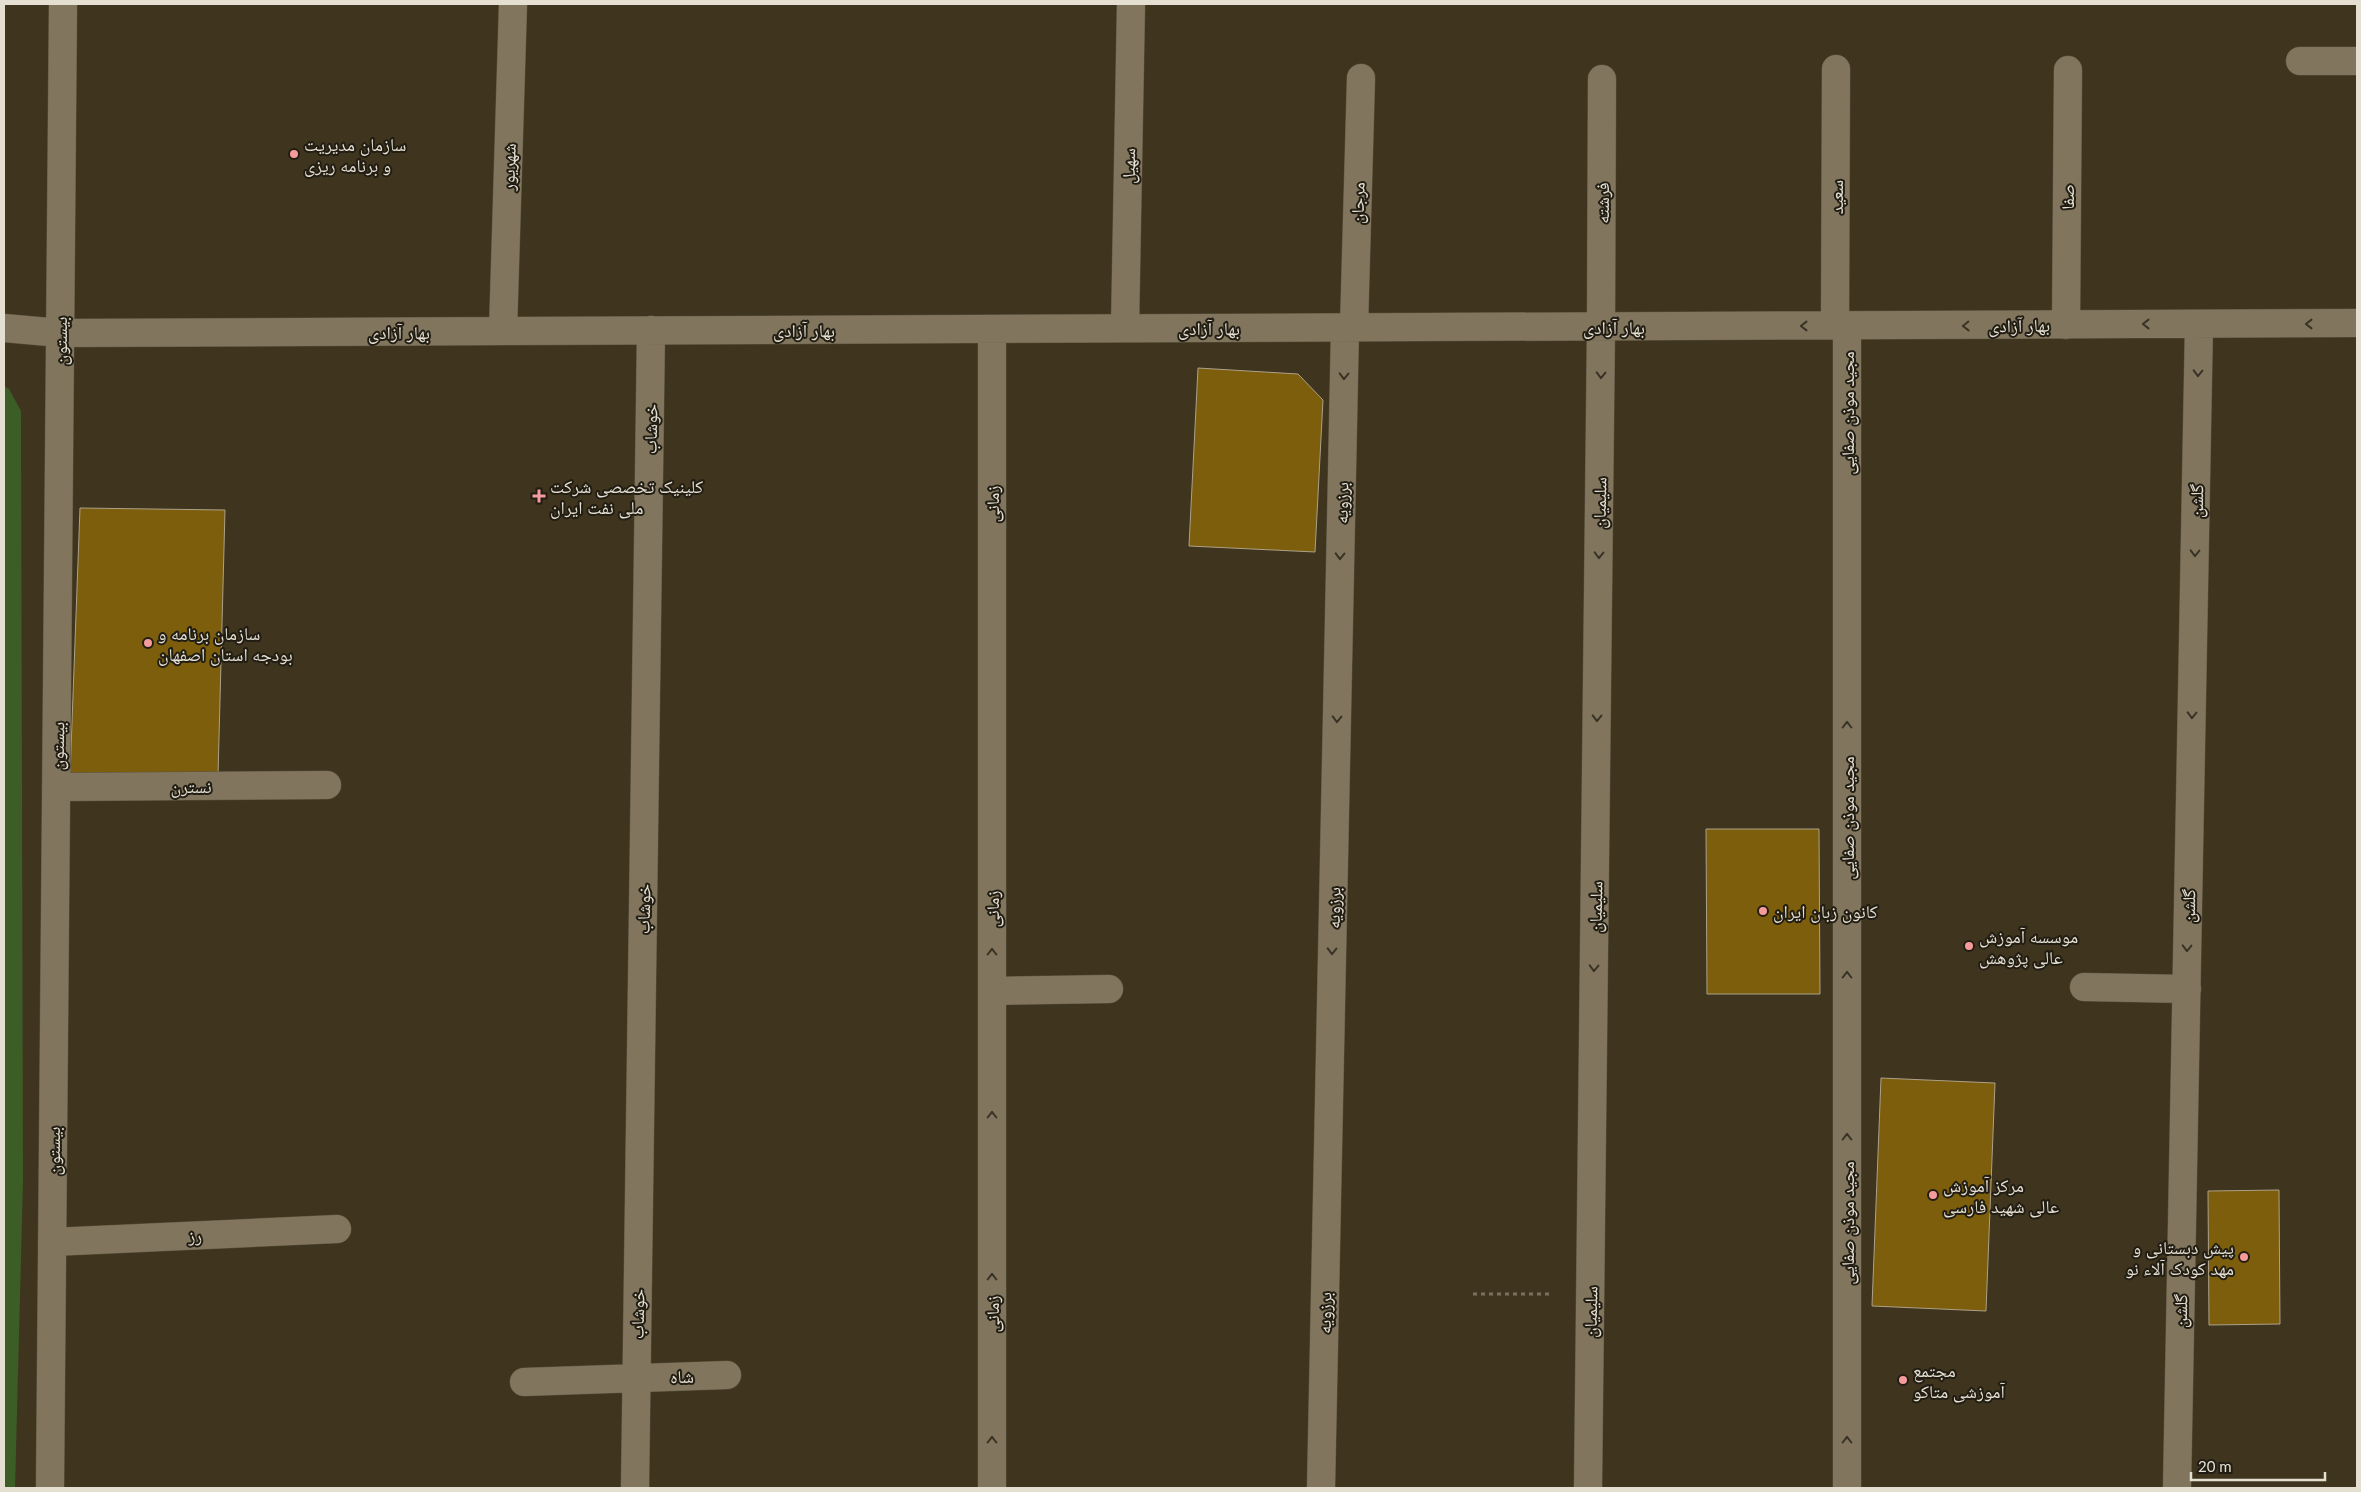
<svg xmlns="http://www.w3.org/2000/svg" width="2361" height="1492" viewBox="0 0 2361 1492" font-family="Lato,'Noto Naskh Arabic',sans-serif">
	<rect width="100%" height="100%" fill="#3f341e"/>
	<path fill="#3d5d27" d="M4 386 9 389 21 411 23 1182 15 1488H4Z"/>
	<path fill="#7d5e0d" stroke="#ada188" d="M1198 368 1298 374 1323 400 1315 552 1189 546Z
		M80 508 225 510 218 776H70Z
		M1706 829H1819L1820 994H1707Z
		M1881 1078 1995 1083 1986 1311 1872 1306Z
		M2279 1190 2280 1324 2209 1325 2208 1191Z"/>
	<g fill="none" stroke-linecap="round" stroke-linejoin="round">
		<g stroke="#5b533f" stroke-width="29">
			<path id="minor" d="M2300 61H2357
				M2066 325 2068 70
				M1835 326 1836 69
				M1354 327 1361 78
				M4 328 60 333 2357 323
				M1125 328 1131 4
				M503 331 513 4
				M56 787 327 785
				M2084 987 2187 989
				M992 991 1109 989
				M52 1242 337 1229
				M524 1382 727 1375
				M50 1488 63 4
				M635 1488 651 330
				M992 1488V329
				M1321 1488 1345 328
				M1588 1488 1601 327 1602 79
				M1847 1488V327
				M2177 1488 2199 324"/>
		</g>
		<path stroke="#7a715e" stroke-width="3" stroke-dasharray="4 4" stroke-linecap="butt" d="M1473 1294H1552"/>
		<use href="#minor" stroke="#81755d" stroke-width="28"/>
	</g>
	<defs><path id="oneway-chevron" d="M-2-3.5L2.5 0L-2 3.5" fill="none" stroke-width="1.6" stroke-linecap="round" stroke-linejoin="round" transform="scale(1.25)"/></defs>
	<g stroke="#393326">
		<use href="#oneway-chevron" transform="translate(2146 324) rotate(180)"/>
		<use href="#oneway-chevron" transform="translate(2309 324) rotate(180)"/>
		<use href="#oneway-chevron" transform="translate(1804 326) rotate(180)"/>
		<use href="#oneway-chevron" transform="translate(1966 326) rotate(179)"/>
		<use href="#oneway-chevron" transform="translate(2198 373) rotate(91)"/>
		<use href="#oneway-chevron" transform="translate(1601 375) rotate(91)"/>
		<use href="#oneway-chevron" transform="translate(1344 376) rotate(91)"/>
		<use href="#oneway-chevron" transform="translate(2195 553) rotate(91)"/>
		<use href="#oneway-chevron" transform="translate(1599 555) rotate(91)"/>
		<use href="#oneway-chevron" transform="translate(1340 556) rotate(91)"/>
		<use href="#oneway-chevron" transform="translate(2192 715) rotate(91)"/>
		<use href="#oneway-chevron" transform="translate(1597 718) rotate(91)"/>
		<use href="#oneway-chevron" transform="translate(1337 719) rotate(91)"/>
		<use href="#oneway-chevron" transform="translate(1847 725) rotate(-90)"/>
		<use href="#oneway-chevron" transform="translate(2187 948) rotate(91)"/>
		<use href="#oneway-chevron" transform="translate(1332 951) rotate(91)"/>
		<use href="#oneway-chevron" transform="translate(992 952) rotate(-90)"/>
		<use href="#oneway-chevron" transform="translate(1594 968) rotate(91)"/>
		<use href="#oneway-chevron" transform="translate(1847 975) rotate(-90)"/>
		<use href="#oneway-chevron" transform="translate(992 1115) rotate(-90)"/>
		<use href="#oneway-chevron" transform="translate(1847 1137) rotate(-90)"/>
		<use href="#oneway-chevron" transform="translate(992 1277) rotate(-90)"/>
		<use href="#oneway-chevron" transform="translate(992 1440) rotate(-90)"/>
		<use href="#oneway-chevron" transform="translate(1847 1440) rotate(-90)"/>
	</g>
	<g fill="#f59b9c" stroke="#211d13" stroke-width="2">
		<circle cx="294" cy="154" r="5"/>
		<path d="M536.5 488.5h5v5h5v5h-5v5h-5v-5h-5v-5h5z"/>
		<circle cx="148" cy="643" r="5"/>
		<circle cx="1763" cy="911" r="5"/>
		<circle cx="1969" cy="946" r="5"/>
		<circle cx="1933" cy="1195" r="5"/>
		<circle cx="2244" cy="1257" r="5"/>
		<circle cx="1903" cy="1380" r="5"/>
	</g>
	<g text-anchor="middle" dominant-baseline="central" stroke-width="4" stroke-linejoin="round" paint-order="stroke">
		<g font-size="18" fill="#e5dfd2" stroke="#211d13" text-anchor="start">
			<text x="304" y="144">سازمان مدیریت<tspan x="304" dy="21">و برنامه ریزی</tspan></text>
			<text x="550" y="486">کلینیک تخصصی شرکت<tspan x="550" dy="21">ملی نفت ایران</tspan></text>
			<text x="158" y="633">سازمان برنامه و<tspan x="158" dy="21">بودجه استان اصفهان</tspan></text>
			<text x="1773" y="911">کانون زبان ایران</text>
			<text x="1979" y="936">موسسه آموزش<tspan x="1979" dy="21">عالی پژوهش</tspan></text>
			<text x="1943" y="1185">مرکز آموزش<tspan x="1943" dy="21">عالی شهید فارسی</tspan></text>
			<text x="2234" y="1247" text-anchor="end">پیش دبستانی و<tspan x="2234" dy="21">مهد کودک آلاء نو</tspan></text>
			<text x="1913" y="1370">مجتمع<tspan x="1913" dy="21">آموزشی متاکو</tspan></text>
		</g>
		<g font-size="18" fill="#e5dfd2" stroke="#211d13">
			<text transform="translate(1128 166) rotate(-89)">سهیل</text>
			<text transform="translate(508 167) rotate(-88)">شهریور</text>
			<text transform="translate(1836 197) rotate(-90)">سعید</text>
			<text transform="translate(2067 197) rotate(-90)">صفا</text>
			<text transform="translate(1357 203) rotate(-88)">مرجان</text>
			<text transform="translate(1602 203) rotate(-90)">فرشته</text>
			<text transform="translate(2019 325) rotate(-1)">بهار آزادی</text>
			<text x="1614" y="327">بهار آزادی</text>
			<text x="1209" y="328">بهار آزادی</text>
			<text x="804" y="330">بهار آزادی</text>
			<text x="399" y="332">بهار آزادی</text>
			<text transform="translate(60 341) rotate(-90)">بیستون</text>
			<text transform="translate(1847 413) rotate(-90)">مجید موذن صفایی</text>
			<text transform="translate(650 429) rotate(-89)">خوشاب</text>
			<text transform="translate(2196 501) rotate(-89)">گلشن</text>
			<text transform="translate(1341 503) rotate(-89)">برزویه</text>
			<text transform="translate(1599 503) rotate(-89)">سلیمیان</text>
			<text transform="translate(992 504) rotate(-90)">زمانی</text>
			<text transform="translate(57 746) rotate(-89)">بیستون</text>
			<text x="191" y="786">نسترن</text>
			<text transform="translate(1847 818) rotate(-90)">مجید موذن صفایی</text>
			<text transform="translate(2188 906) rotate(-89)">گلشن</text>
			<text transform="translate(1595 907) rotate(-89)">سلیمیان</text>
			<text transform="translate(1333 908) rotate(-89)">برزویه</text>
			<text transform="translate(643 909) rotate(-89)">خوشاب</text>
			<text transform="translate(992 909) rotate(-90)">زمانی</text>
			<text transform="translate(53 1151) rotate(-90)">بیستون</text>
			<text transform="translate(1847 1223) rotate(-90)">مجید موذن صفایی</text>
			<text transform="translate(195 1235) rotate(-3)">رز</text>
			<text transform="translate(2180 1311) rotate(-89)">گلشن</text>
			<text transform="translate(1590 1312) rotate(-89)">سلیمیان</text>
			<text transform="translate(1324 1313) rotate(-89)">برزویه</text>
			<text transform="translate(637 1314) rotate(-89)">خوشاب</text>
			<text transform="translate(992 1314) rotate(-90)">زمانی</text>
			<text transform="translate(682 1376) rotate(-1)">شاه</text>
		</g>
	</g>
	<rect width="2361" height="1492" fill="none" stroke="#e5dfd2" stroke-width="10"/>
	<path d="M2191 1472v8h134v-8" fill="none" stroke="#e5dfd2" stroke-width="2.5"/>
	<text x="2198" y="1472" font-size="15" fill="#e5dfd2" stroke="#211d13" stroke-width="4" paint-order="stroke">20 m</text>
</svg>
